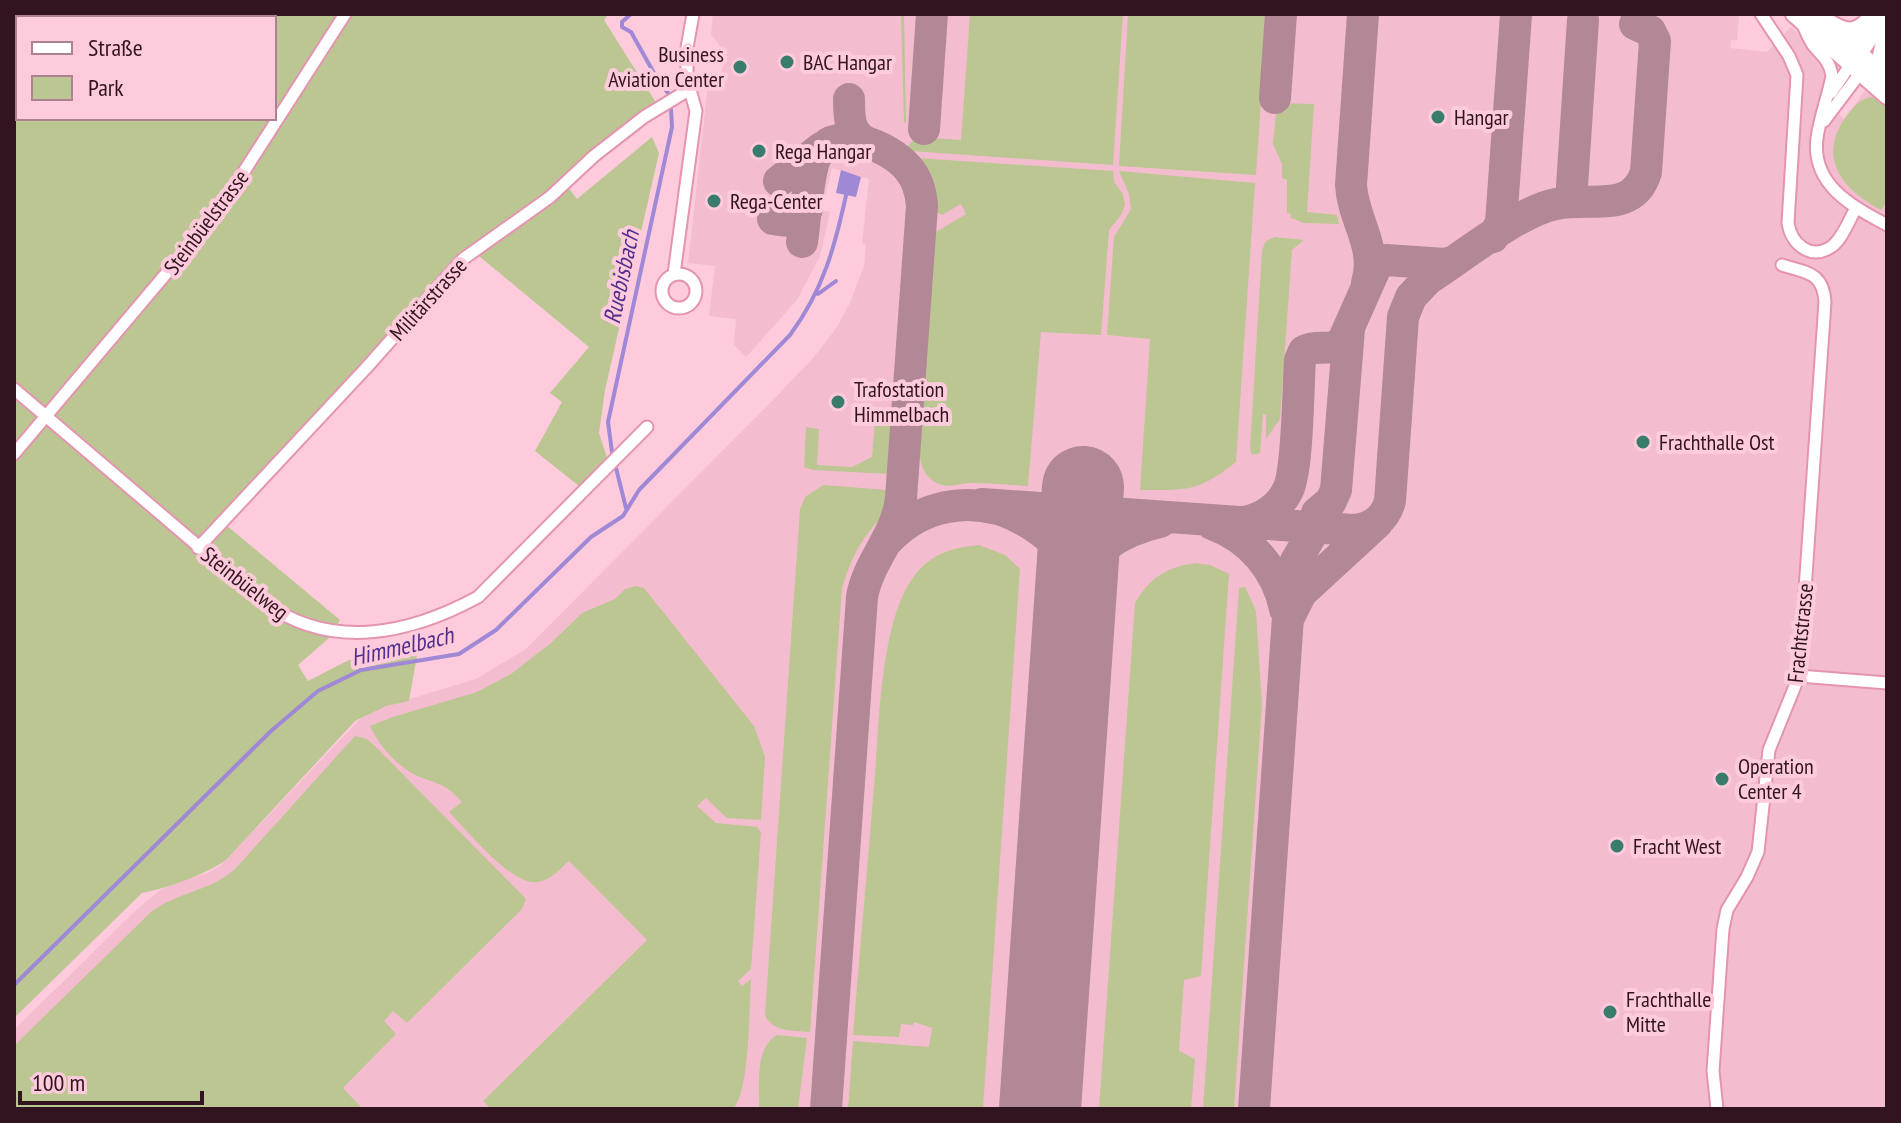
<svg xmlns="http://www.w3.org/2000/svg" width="1901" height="1123" viewBox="0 0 1901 1123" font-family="'PT Sans Narrow',sans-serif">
	<rect width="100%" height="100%" fill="#fdcbdb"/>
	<path fill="#f4bdcf" d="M713 14H1739L1737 40H1731L1730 48 1767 52 1791 27 1820 56 1826 71 1820 98 1845 119 1887 58V1109H14V1030L134 912 160 890 182 880 208 873 222 864 362 717 380 708 476 679 526 649 774 399 814 357 837 327 850 303 864 266 866 245 862 243 869 179 832 168 822 210 830 212 820 256 797 300 746 357 734 345 736 319 709 316 715 266 688 263 708 84H721L724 51 711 34Z"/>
	<path fill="#bbc692" d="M128 14H609L604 20 655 101 562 179 577 199 652 137 659 153 605 390 599 433 607 458 579 486 535 451 562 402 550 393 589 347 468 247 452 260 365 362 220 520 340 620 329 638 298 665 308 681 349 660 419 644 409 701 386 706 355 721 226 860C204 875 168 888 142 893L14 1018V54L18 55V118H274V18H125Z
		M901 14H904L906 123 904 122Z
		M970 14H1123L1113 165 911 151 907 147 916 137 961 140Z
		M1128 14H1267L1256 175 1119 166Z
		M1871 97 1887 103V206L1885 205 1881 210C1842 189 1816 158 1847 115 1854 106 1860 99 1871 97Z
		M1277 103 1314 104 1307 212 1337 215 1339 224 1304 223 1291 218V214L1287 213V180L1282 178V164L1273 144Z
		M916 158 1113 171 1114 182 1123 194 1125 205 1121 215 1109 230 1101 335 1041 332 1028 486C1010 485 991 483 972 483 963 482 951 488 942 485 915 478 918 441 918 420L931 235 966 214 961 204 942 215 933 210C934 190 925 175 916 158Z
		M1119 171 1255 183 1236 462C1198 492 1188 490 1140 490L1150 339 1107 335 1114 237 1131 209 1129 194Z
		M1275 237 1304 240 1292 250 1280 419 1266 439V415L1263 414 1260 453 1252 455 1250 449 1262 250 1266 241Z
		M875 421 890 422 895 429 890 474 813 470 804 467 806 427 819 429 817 465 852 467 872 457Z
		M823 485 888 490 891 494C886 518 879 517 866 536 854 552 848 569 842 588L810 1032C793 1030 773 1033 765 1015L800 509 805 497Z
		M979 545 1005 555 1020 569 983 1109H848L853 1041 929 1047 932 1028 914 1022 913 1025 901 1024 899 1037 853 1035C860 948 868 861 875 774 879 721 881 643 903 595 920 559 943 548 979 545Z
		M1195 563 1210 565 1229 574 1201 976 1184 980 1179 1051 1195 1059 1191 1109H1099L1135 603C1151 577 1165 568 1195 563Z
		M636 586 644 588 754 726 765 757 761 820 727 818 706 798 697 806 716 823 757 827 761 832 751 969 738 981 742 986 751 979C749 1007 750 1091 733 1109H491L483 1101 647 940 569 861C560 869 551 880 538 882 511 886 467 830 449 812L462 802C440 777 429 785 407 770 392 760 377 742 370 726L393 717 477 692 511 674 551 643 582 613 615 599 625 589Z
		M1245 587 1256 611 1262 705 1234 1109H1203L1239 588Z
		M355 736 367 739 374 745 526 899 522 909 407 1023 393 1011 384 1021 396 1034 343 1088 363 1109H14V1046L151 912C177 892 211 891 235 869Z
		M777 1035 807 1038 798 1109H759C760 1086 754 1048 777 1035Z"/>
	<path fill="#9f88d6" d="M841 170 861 177 856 197 836 193Z"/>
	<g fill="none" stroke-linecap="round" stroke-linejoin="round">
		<path stroke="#9f88d6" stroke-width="4" d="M631 14 622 22V27L631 32 659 82
			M662 85 668 93
			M818 294 836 281
			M612 452 608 422 672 127 671 109
			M616 468 626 508
			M14 985 271 731 318 691 361 670 459 654 496 630 591 537 623 516 639 490 790 335C824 289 835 246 847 191"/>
		<path stroke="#b28896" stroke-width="32" d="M1363 14 1351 185C1353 221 1378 246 1367 283
			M1275 98 1281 14
			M849 99C849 120 849 135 870 144
			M924 129 932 14
			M779 181 821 148
			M1571 201 1583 20
			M773 219C787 221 800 225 807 209
			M1493 237 1501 223 1516 15
			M802 242C805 223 808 165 819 152 839 124 889 147 907 167 917 178 921 191 922 206L901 498C897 536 868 561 862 597L826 1109
			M982 504 1353 530C1372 529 1385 519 1390 501L1403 317 1411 297 1428 279C1461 258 1519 211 1556 204 1589 196 1633 215 1646 172L1655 41 1650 31 1635 24
			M1317 513 1331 501 1336 490 1349 329
			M1244 522C1264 518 1279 508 1288 490 1298 469 1298 388 1300 360L1304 351C1317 344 1330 352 1342 343L1378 262 1386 260 1445 264 1455 261
			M1212 524C1250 538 1277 569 1285 609
			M887 541C927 498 987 494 1035 527 1052 538 1067 554 1074 574 1077 586 1075 599 1075 612
			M1076 597C1080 553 1121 531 1160 522
			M1289 617 1301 593 1377 523
			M1254 1109 1291 574 1296 561 1331 501"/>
		<path stroke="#b28896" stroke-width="82" d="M1040 1109 1083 487"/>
		<g stroke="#e494b0" stroke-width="15">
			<path id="street" d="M1761 14 1789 56 1797 75 1788 223C1791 243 1810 261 1831 247 1842 240 1849 220 1856 208
				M1803 25C1806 32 1809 39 1813 45 1822 56 1830 61 1832 76 1828 96 1820 117 1817 138 1811 185 1852 206 1887 225
				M1831 93 1853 61
				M1824 121 1864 68
				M662 291a17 17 0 1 1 34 0a17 17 0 1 1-34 0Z
				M674 274 696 111 687 79V48L693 14
				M14 389 265 603C332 651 410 634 478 597L647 427
				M14 454 218 212 345 14
				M198 548 367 367 463 259 550 197 594 156 644 117 690 89
				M1799 676 1887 683
				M1717 1109 1713 1071 1723 929 1727 910 1747 877 1758 852 1769 750 1799 676 1825 302C1823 272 1807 273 1782 265"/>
		</g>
		<g stroke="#e494b0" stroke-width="20">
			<path id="secondary" d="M1794 14 1887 96
				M1815 14 1887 78"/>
		</g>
		<g stroke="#e494b0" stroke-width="24">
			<path id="highway" d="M98 18 101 14
				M115 18 117 14
				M1823 21C1847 37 1858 38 1876 14
				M14 32 18 34
				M1887 38 1883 56 1887 67
				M14 49 18 50
				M1857 53 1878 22"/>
		</g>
		<use href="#street" stroke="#fff" stroke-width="11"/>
		<use href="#secondary" stroke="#fff" stroke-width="16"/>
		<use href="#highway" stroke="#fff" stroke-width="20"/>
	</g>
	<g fill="#397c6d" stroke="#fdcbdb" stroke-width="3">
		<circle cx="787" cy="62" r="8"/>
		<circle cx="740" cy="67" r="8"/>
		<circle cx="1438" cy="117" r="8"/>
		<circle cx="759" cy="151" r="8"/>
		<circle cx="714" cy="201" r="8"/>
		<circle cx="838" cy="402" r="8"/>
		<circle cx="1643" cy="442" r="8"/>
		<circle cx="1722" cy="779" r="8"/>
		<circle cx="1617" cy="846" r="8"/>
		<circle cx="1610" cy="1012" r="8"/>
	</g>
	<g text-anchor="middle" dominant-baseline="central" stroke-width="8" stroke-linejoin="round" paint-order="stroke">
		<g font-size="22" fill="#321420" stroke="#fdcbdb" text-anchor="start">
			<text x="724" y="54" text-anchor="end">Business<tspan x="724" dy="25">Aviation Center</tspan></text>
			<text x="803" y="62">BAC Hangar</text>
			<text x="1454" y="117">Hangar</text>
			<text x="775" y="151">Rega Hangar</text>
			<text x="730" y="201">Rega-Center</text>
			<text x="854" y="389">Trafostation<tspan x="854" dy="25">Himmelbach</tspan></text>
			<text x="1659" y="442">Frachthalle Ost</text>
			<text x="1738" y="766">Operation<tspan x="1738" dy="25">Center 4</tspan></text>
			<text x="1633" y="846">Fracht West</text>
			<text x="1626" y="999">Frachthalle<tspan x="1626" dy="25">Mitte</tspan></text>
		</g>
		<g font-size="22" fill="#321420" stroke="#fdcbdb">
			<text transform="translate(206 222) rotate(-53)">Steinbüelstrasse</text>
			<text transform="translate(428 299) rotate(-48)">Militärstrasse</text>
			<text transform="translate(245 583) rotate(38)">Steinbüelweg</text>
			<text transform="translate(1800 633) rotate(-84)">Frachtstrasse</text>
		</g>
		<g font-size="24" font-style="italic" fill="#53308c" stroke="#fdcbdb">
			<text transform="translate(621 277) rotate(-78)">Ruebisbach</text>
			<text transform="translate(402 646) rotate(-13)">Himmelbach</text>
		</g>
	</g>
	<rect width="1901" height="1123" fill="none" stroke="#321420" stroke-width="32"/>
	<rect x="16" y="16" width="260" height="104" fill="#fdcbdb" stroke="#ac8290" stroke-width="2"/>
	<rect x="32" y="42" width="40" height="12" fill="#ffffff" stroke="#ac8290" stroke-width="2"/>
	<text x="88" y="56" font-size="24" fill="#321420">Straße</text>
	<rect x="32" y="76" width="40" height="24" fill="#bbc692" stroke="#ac8290" stroke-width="2"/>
	<text x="88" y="96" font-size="24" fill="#321420">Park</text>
	<path d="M20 1091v12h182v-12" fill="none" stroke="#321420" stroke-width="4"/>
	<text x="32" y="1091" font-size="24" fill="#321420" stroke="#fdcbdb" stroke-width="6" paint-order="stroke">100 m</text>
</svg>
